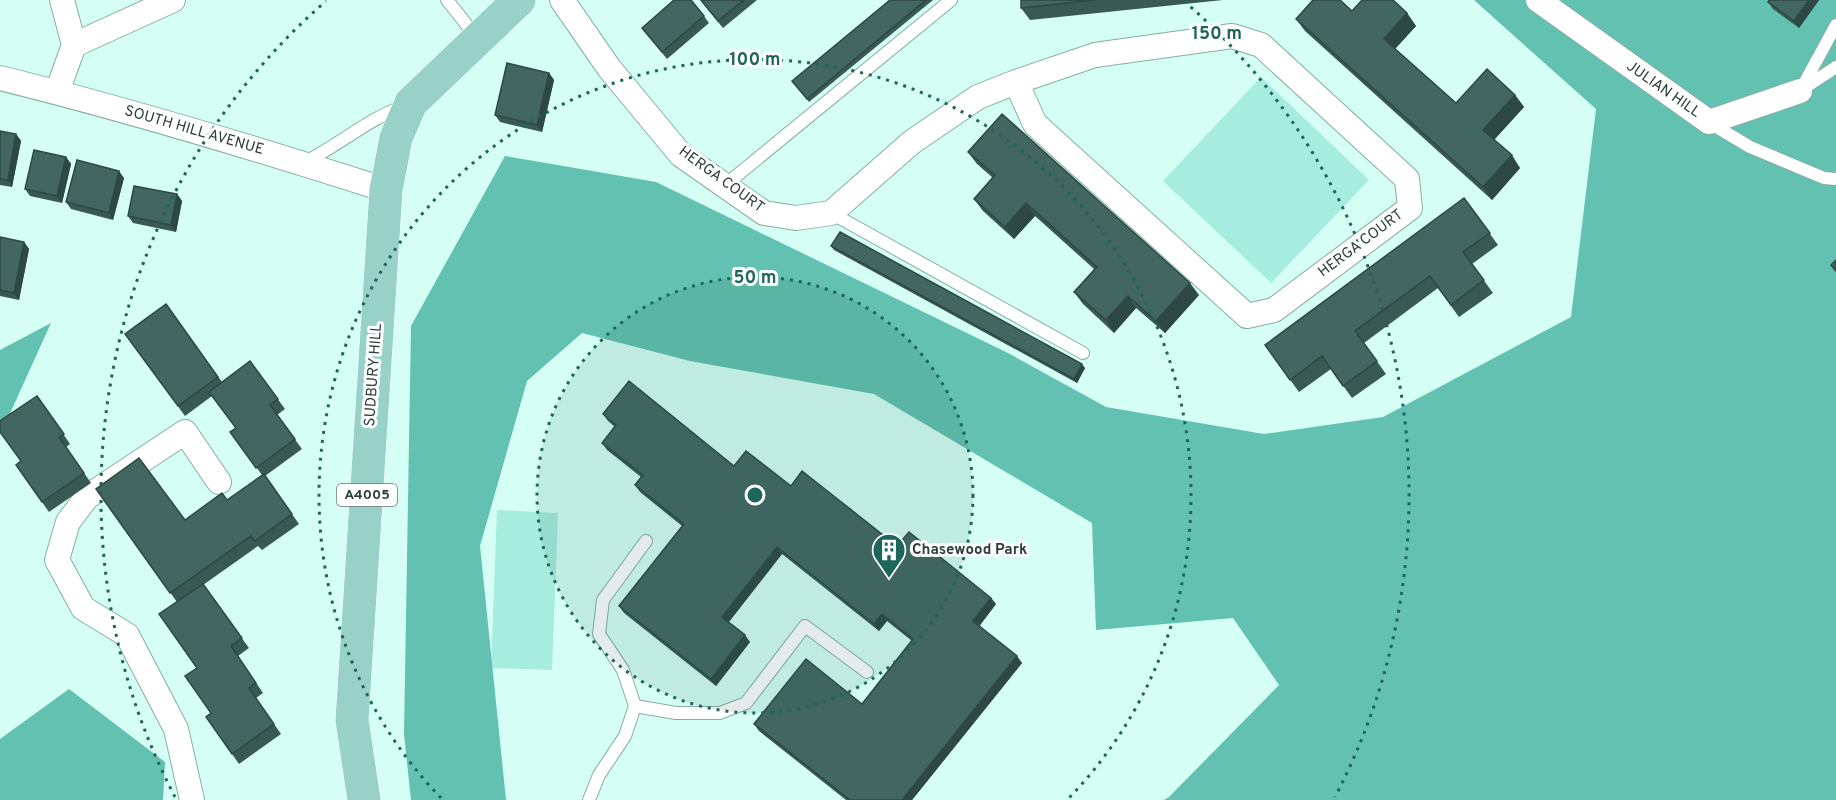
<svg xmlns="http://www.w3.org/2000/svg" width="1836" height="800" viewBox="0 0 1836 800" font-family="Overpass,sans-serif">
	<rect width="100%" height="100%" fill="#d5fef4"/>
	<path fill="#a7eddf" d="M1261 77 1369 180 1271 283 1163 181Z
		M497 510 558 513 552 670 491 668Z"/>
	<path fill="#62c1b0" d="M1474 0H1836V800H1164L1169 797 1279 685 1233 618 1096 630 1092 523 874 394 690 361 582 333 527 381 480 546 506 800H411L404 734 411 326 505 156 656 182 1008 353 1106 407 1264 434 1383 417 1571 317 1596 109Z
		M51 323 7 420 0 426V350Z
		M69 689 165 762 163 800H0V739Z"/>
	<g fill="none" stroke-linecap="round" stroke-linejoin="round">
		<g stroke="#87aea5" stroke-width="14">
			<path id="lane" d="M447 0 478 39
				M1804 88 1836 67
				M1800 91 1836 25
				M1710 123 1750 147 1824 178 1836 179
				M305 162C339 145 368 119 404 106
				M724 186 951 0
				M831 213 1083 353
				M646 541 603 600 599 634 623 670 635 706 676 713H720L746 703 805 626 867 672
				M589 800 599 775 625 736 635 706"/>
		</g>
		<g stroke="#87aea5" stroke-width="26">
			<path id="street" d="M562 0 609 68 681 155 764 213 796 218 831 213 912 142 978 97 1016 82 1095 55 1232 36 1261 45 1407 179 1410 208 1274 310 1247 316 1035 124 1016 82
				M1538 0 1709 122 1800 91
				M74 45 173 0
				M0 78C130 110 258 149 386 190
				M57 92 74 45 62 0
				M192 800 176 729 127 635 83 608 57 560 68 522 87 497 185 432 219 482"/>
		</g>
		<g stroke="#fff" stroke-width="34">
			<path id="primary" d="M364 800 352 720 386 190 396 138 411 103 519 0"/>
		</g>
		<use href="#lane" stroke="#fff" stroke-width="12"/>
		<use href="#street" stroke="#fff" stroke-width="24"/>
		<use href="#primary" stroke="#97d1c7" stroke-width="33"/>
	</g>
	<path fill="#395953" d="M700 0H757L723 28Z
		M890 0H933L809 102 792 81Z
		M1021 0H1223L1030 20 1021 8Z
		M1819 0 1799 28 1773 9 1768 2Z
		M1352 11 1407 13 1416 26 1395 49 1456 103 1515 95 1524 107 1494 140 1520 168 1492 200 1305 31 1296 19Z
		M704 16 709 23 667 59 642 28Z
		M549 73 554 80 542 132 500 122 495 115Z
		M0 131 16 134 21 141 12 187 0 185Z
		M968 152 1199 295 1165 333 1136 308 1114 333 1083 304 1074 292 1094 269 1035 216 1014 239 983 211 974 199 993 178 977 164Z
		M66 157 71 164 62 203 30 196 25 189Z
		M124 178 113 220 71 209 66 202Z
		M177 194 182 201 176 232 133 223 128 216Z
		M1464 198 1498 245 1472 264 1493 293 1459 317 1438 288 1364 343 1386 374 1352 398 1331 369 1299 392 1265 345Z
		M0 237 24 242 29 249 19 300 0 296Z
		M831 246 1085 368 1077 383 834 250Z
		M166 304 222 382 250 361 285 409 277 415 302 449 265 476 299 524 262 550 258 546 203 585 249 648 238 656 263 693 256 698 281 734 239 764 206 717 211 713 177 602 96 489 185 520 227 500 262 475 230 432 236 428 212 396 185 416 125 334Z
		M37 396 70 444 66 447 91 483 49 512 16 465 21 461Z
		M603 414 734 466 791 486 897 546 991 598 996 604 979 626 1022 663 912 800H846L759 731 754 724 862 704 912 641 887 621 879 631 782 554 729 622 750 642 716 686 624 613 619 606 682 526 640 492 635 485 641 477 607 450 602 443 615 427 608 421Z"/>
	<path fill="#2e4843" d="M1809 0H1819L1799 28 1794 21Z
		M1407 13 1416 26 1393 51 1384 39Z
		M549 73 554 80 542 132 537 125Z
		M1515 95 1524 107 1492 142 1483 130Z
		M16 134 21 141 12 187 8 180Z
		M1512 155 1520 168 1492 200 1483 187Z
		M66 157 71 164 62 203 57 196Z
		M119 171 124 178 113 220 109 213Z
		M177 194 182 201 176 232 171 225Z
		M1026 203 1035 216 1014 239 1005 227Z
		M24 242 29 249 19 300 14 293Z
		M1190 283 1199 295 1165 333 1156 321Z
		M1128 296 1136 308 1114 333 1106 320Z
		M1082 364 1085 368 1077 383 1074 379Z
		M777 547 782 554 727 624 722 617Z
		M991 598 996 604 978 628 973 621Z
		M882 614 887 621 879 631 874 624Z
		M745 635 750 642 716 686 711 679Z
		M1017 656 1022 663 912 800H902Z"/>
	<path fill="#426760" stroke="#2e4843" stroke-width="1.5" d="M674 0H691L704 16 662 52 642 28Z
		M701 0H744L718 21Z
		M890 0H926L807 99 792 81Z
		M1021 0H1095L1021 8Z
		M1313 0H1340L1352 11 1362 0H1393L1407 13 1384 39 1456 103 1487 69 1515 95 1483 130 1512 155 1483 187 1296 19Z
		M1769 0H1809L1794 21 1768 2Z
		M507 63 549 73 537 125 495 115Z
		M1002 114 1190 283 1156 321 1128 296 1106 320 1074 292 1097 267 1026 203 1005 227 974 199 995 175 968 152Z
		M0 131 16 134 8 180 0 179Z
		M34 150 66 157 57 196 25 189Z
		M77 160 119 171 109 213 66 202Z
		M134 186 177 194 171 225 128 216Z
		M1464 198 1490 233 1463 252 1484 280 1451 305 1430 276 1355 331 1377 361 1343 386 1322 356 1290 380 1265 345Z
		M840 232 1082 364 1074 379 831 246Z
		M0 237 24 242 14 293 0 290Z
		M1836 260V271L1831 265Z
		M166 304 218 377 178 406 125 334Z
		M250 361 278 399 270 405 295 439 256 468 230 432 236 428 209 392Z
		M629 381 734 466 746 451 791 486 802 471 897 546 909 532 991 598 973 621 1017 656 902 800H850L754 724 806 659 862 704 913 639 882 614 874 624 777 547 722 617 745 635 711 679 619 606 684 524 635 485 643 475 602 443 616 425 603 414Z
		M37 396 64 434 59 437 84 473 42 502 16 465 21 461 0 432V421Z
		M139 458 185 520 222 493 227 500 264 474 292 514 255 541 251 536 170 593 96 489Z
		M203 584 242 638 231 646 256 683 249 688 274 724 232 754 206 717 211 713 185 676 197 668 159 614Z"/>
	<circle cx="755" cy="495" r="218" fill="#1e655a" fill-opacity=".12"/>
	<g fill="none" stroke="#1e655a" stroke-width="3" stroke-dasharray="3 6">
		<circle cx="755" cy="495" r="218"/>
		<path d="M441 798A436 436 0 1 1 1069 798"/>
		<path d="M175 797A654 654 0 0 1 326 1M1184 1A654 654 0 0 1 1335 797"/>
	</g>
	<defs>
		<g id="building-pin" transform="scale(1.725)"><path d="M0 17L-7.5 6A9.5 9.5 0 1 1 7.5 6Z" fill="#1e655a" stroke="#fff"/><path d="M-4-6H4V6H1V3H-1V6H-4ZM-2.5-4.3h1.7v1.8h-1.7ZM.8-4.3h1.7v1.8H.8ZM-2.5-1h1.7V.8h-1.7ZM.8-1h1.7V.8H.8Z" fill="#fff"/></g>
	</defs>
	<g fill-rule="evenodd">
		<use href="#building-pin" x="889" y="550"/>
	</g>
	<g text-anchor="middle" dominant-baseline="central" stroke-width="6" stroke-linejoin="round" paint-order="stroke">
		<rect fill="#fff" stroke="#6c7774" stroke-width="1.5" x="337" y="484" width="60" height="22" rx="4.5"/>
		<g font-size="14" font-weight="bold" fill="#2d3d39">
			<text x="367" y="495">A4005</text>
		</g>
		<g font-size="15" fill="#2d3d39" stroke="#fff">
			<text transform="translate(1663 90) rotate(35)">JULIAN HILL</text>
			<text transform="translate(194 131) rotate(16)">SOUTH HILL AVENUE</text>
			<text transform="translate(721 180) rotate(36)">HERGA COURT</text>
			<text transform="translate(1361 244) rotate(-37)">HERGA COURT</text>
			<text transform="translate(374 375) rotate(-86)">SUDBURY HILL</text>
		</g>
		<g font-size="15" font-weight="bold" fill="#2d3d39" stroke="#fff" text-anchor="start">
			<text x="912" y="550">Chasewood Park</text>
		</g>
	</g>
	<circle cx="755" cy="495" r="9" fill="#1e655a" stroke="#fff" stroke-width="3"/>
	<g font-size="18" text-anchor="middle" font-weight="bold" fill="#1e655a" stroke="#fff" stroke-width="6" stroke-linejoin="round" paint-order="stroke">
		<text x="1217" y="39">150 m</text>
		<text x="755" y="65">100 m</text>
		<text x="755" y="283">50 m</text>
	</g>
</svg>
